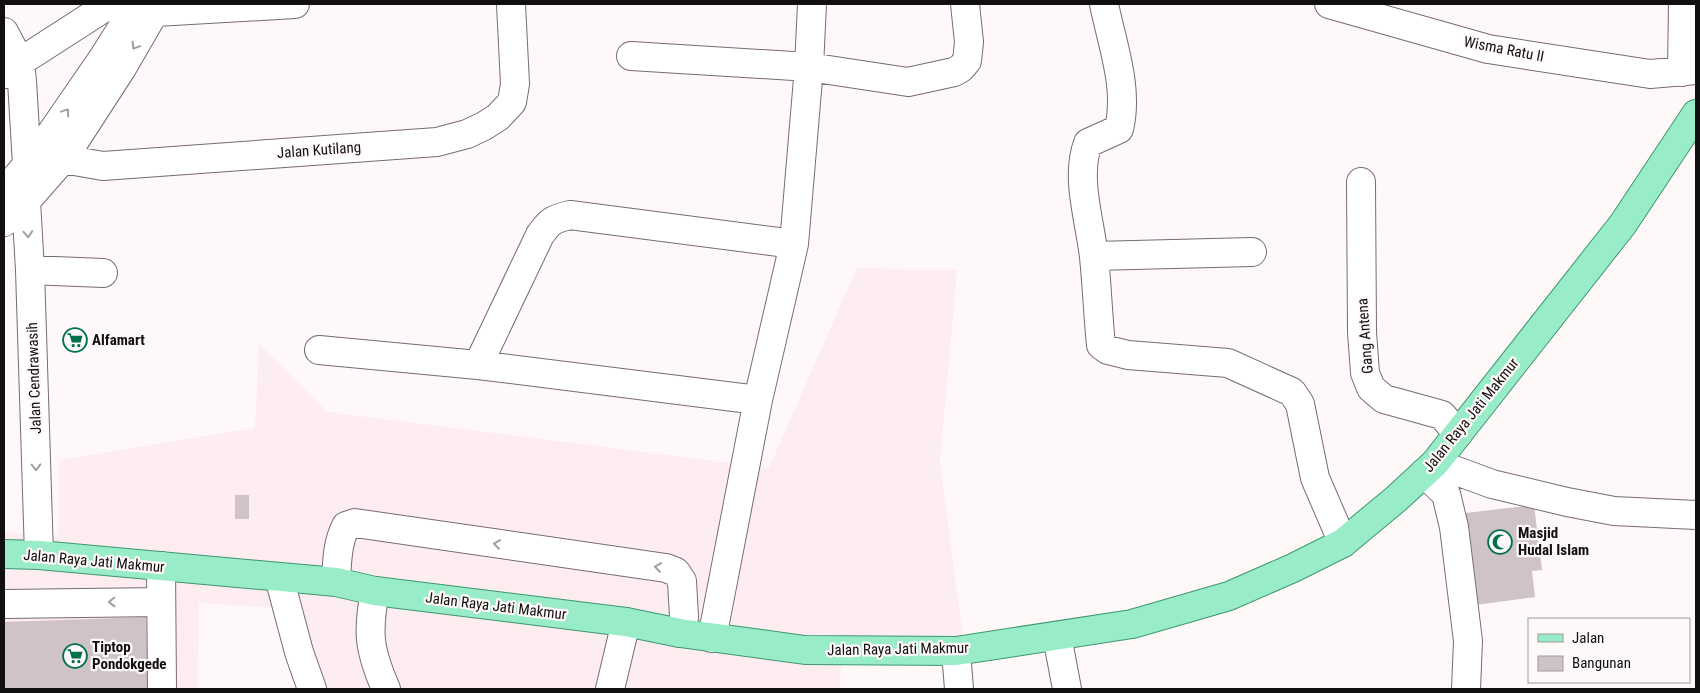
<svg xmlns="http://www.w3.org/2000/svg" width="1700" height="693" viewBox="0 0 1700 693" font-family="'Roboto Condensed',sans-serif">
	<rect width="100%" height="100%" fill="#fff8f9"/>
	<path fill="#fdecf0" d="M857 268 957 270 940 462 966 661 841 658 840 689H320L292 609 199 603 198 689H4V532L59 536V460L255 428 259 343 328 412 769 468Z"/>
	<path fill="#cfc3c6" d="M235 495H249V519H235Z
		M1534 505 1542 570 1532 571 1535 597 1468 606 1457 514Z
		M146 617 148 689H4V622Z"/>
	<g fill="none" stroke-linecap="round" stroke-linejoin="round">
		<g stroke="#776c6f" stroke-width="30">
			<path id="minor" d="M142 4 156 12 295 4
				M1104 4C1112 44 1129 88 1119 129L1088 143C1075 177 1090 221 1094 257 1097 286 1098 316 1101 345L1108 350 1128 355 1228 363 1292 392 1300 404 1315 478 1343 543
				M1329 4 1488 49 1650 74 1696 70
				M4 32 20 62 22 81 27 165 26 201 30 270 39 555
				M631 56 809 67 908 82 954 72 961 68 967 61 969 42 965 4
				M1682 72 1683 4
				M6 74 20 62 110 4
				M25 132 41 148 63 159 103 166 437 142 467 134 484 126 498 117 512 102 515 84 511 4
				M1361 182 1362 332 1365 373 1371 388 1384 399 1442 415 1458 434
				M4 192 41 148 103 58 137 4
				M4 222 26 201 63 159 122 68 159 4
				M1094 256 1252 252
				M30 270 103 273
				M319 350 478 365 758 400
				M478 365 540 235C550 221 553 219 570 215L794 244
				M1435 463 1492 484 1567 502 1614 511 1696 515
				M1424 473 1446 494 1454 527 1468 641 1466 689
				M161 566 162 689
				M279 577 299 652 312 689
				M336 582C337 563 337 543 346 526L355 523 666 568 676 572 682 581 684 617 680 633
				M375 591C367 633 369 650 386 689
				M4 604 161 602
				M1057 636 1067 689
				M712 638 758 400 794 244 809 67 812 4
				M956 651 959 689
				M610 689 626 622"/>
		</g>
		<g stroke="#3c9770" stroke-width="30">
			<path id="major" d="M4 554 39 555 336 582 375 591 626 622 680 633 805 650 956 651 1132 624 1229 596 1293 568 1343 543 1396 499 1435 463 1623 224 1696 114"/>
		</g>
		<use href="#minor" stroke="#fff" stroke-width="28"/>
		<use href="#major" stroke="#98ecc8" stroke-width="28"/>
	</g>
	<defs><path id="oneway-chevron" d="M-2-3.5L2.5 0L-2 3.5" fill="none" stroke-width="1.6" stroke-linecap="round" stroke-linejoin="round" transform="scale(1.25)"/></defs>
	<g stroke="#a09f9f">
		<use href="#oneway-chevron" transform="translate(135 46) rotate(121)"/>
		<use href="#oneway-chevron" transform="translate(66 112) rotate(-56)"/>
		<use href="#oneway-chevron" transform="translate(28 234) rotate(86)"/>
		<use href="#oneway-chevron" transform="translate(36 467) rotate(88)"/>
		<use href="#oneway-chevron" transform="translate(497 544) rotate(-172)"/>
		<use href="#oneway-chevron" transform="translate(658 567) rotate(-172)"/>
		<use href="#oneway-chevron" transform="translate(112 602) rotate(179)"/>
	</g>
	<defs>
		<g id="supermarket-ring" transform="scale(1.25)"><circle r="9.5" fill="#fff8f9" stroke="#00724b" stroke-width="1.5"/><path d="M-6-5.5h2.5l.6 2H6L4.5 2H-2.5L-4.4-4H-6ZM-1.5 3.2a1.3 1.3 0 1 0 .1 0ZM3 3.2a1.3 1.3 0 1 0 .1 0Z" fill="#00724b"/></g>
		<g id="mosque-ring" transform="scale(1.25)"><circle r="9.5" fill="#fff8f9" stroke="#00724b" stroke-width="1.5"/><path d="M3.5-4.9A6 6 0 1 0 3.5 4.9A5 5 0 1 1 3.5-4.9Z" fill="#00724b"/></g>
	</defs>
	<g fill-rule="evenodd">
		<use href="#supermarket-ring" x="75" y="340"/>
		<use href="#mosque-ring" x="1500" y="542"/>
		<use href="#supermarket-ring" x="75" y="656"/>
	</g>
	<g text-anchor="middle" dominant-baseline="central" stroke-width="4.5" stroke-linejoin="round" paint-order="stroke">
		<g font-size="15" fill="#120f10" stroke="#fff8f9">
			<text transform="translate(1504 49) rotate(11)">Wisma Ratu II</text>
			<text transform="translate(319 150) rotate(-4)">Jalan Kutilang</text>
			<text transform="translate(1365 336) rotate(-94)">Gang Antena</text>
			<text transform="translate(34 378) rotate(-92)">Jalan Cendrawasih</text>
			<text transform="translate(1471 415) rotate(-51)">Jalan Raya Jati Makmur</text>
			<text transform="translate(94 561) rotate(5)">Jalan Raya Jati Makmur</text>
			<text transform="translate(496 606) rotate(7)">Jalan Raya Jati Makmur</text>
			<text transform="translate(898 649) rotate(-1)">Jalan Raya Jati Makmur</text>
		</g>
		<g font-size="15" font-weight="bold" fill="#120f10" stroke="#fff8f9" text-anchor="start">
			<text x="92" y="340">Alfamart</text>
			<text x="1518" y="533">Masjid<tspan x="1518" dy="17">Hudal Islam</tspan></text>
			<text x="92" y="647">Tiptop<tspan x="92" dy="17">Pondokgede</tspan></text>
		</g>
	</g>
	<rect width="1700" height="693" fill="none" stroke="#120f10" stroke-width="10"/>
	<rect x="1528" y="618" width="162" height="65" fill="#fff8f9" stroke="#a09b9c"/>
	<rect x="1538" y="634" width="25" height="8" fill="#98ecc8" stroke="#a09b9c"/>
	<text x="1572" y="643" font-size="15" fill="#120f10">Jalan</text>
	<rect x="1538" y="656" width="25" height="15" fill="#cfc3c6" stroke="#a09b9c"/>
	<text x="1572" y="668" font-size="15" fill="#120f10">Bangunan</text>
</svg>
